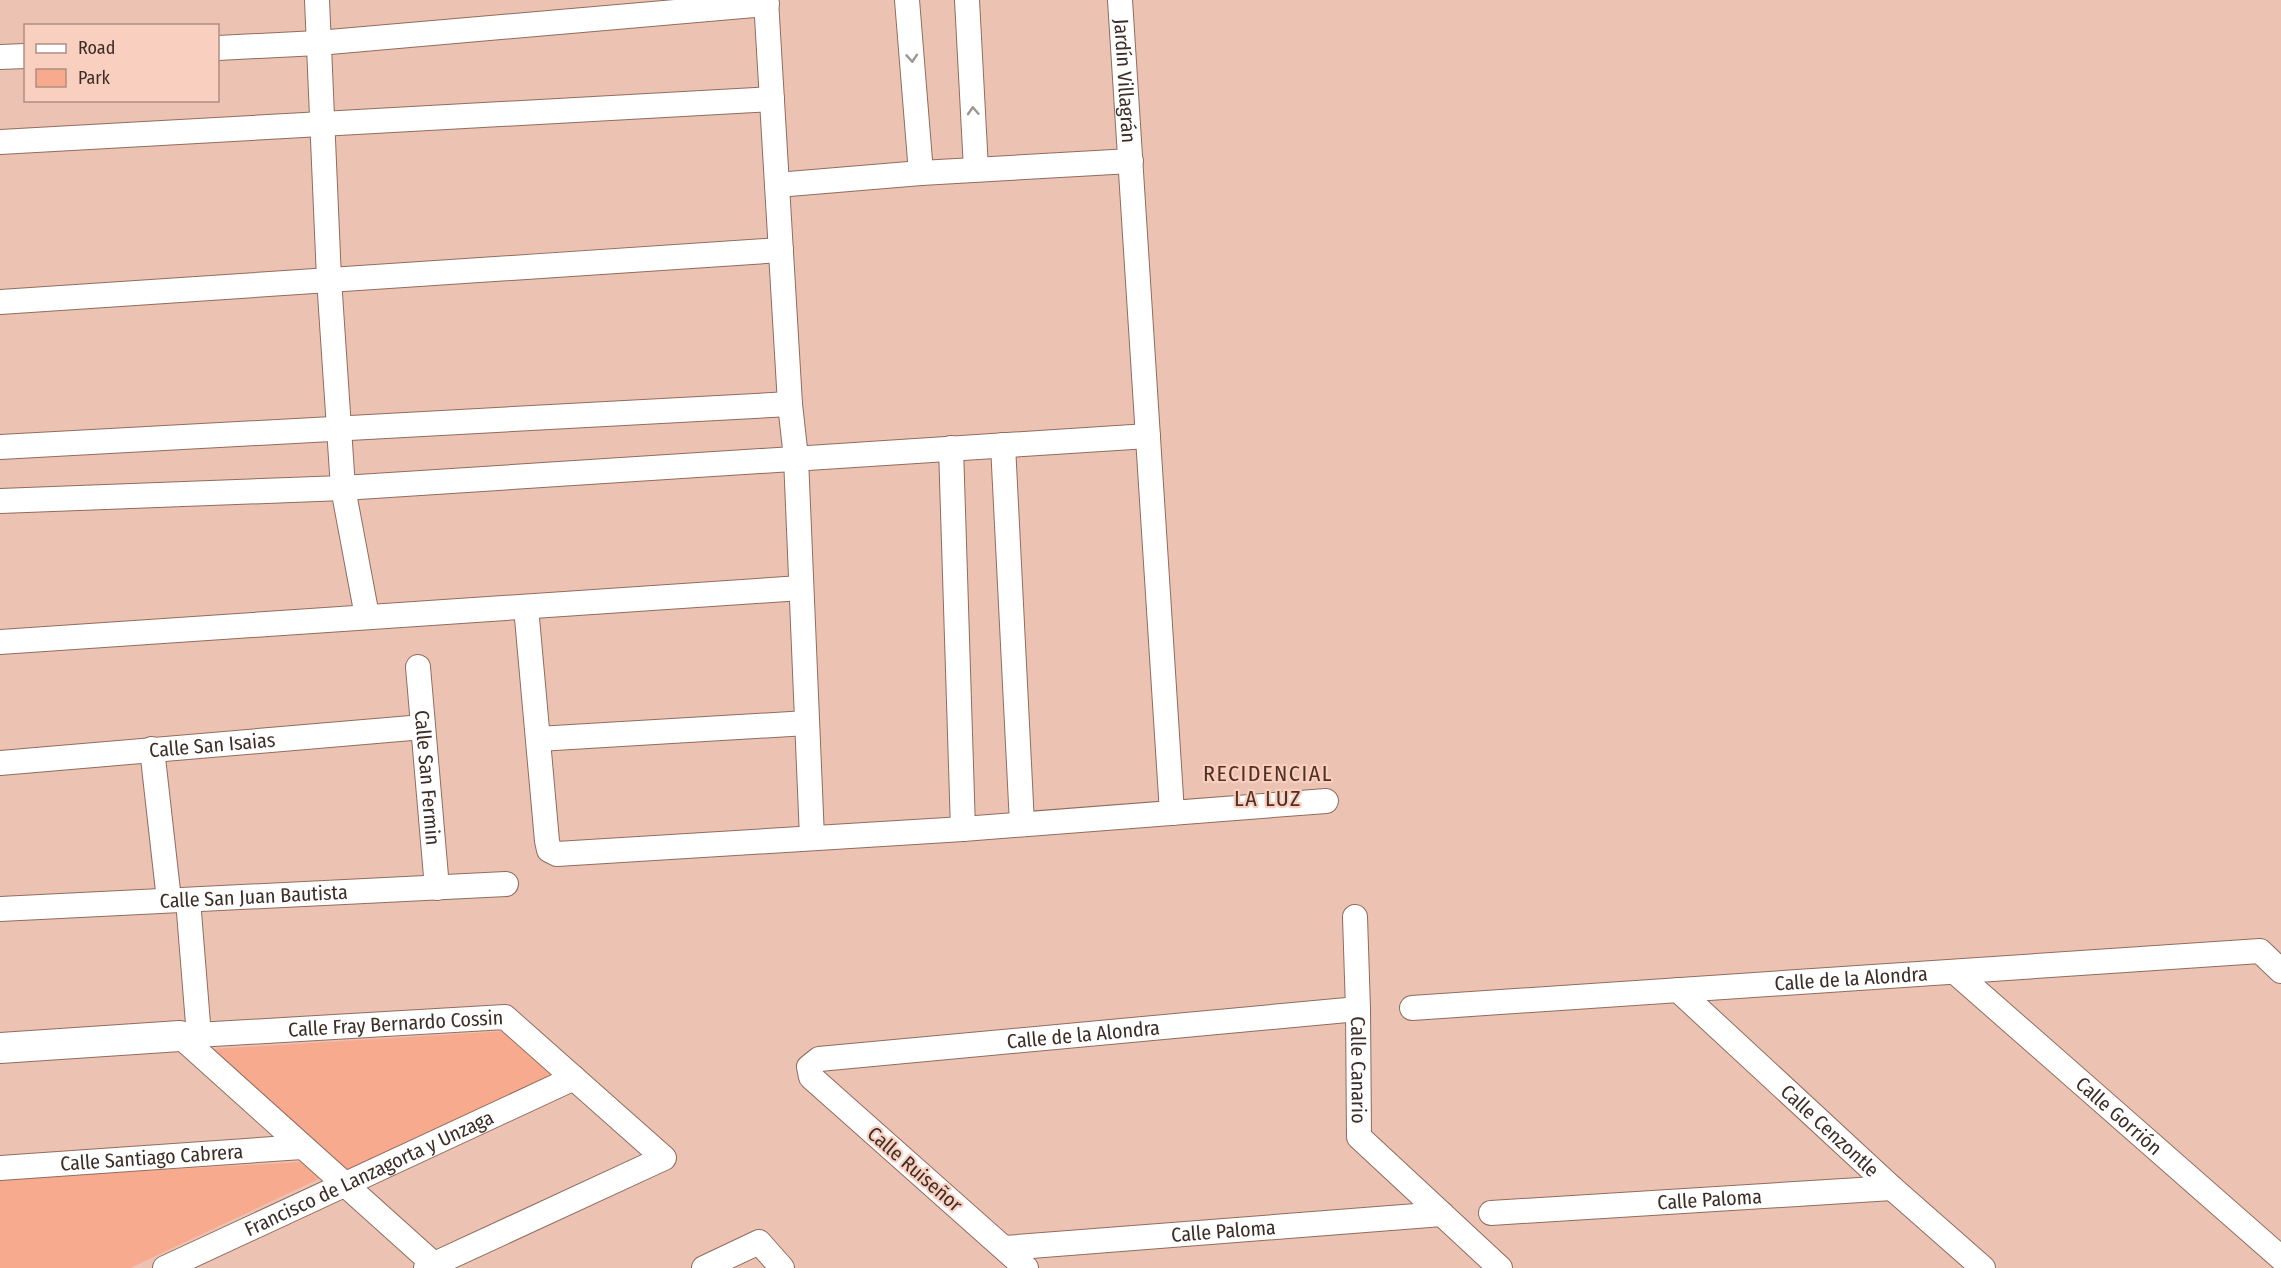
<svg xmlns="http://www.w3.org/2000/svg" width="2281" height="1268" viewBox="0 0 2281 1268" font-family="'Fira Sans Condensed',sans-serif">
	<rect width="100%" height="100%" fill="#ecc2b3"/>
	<path fill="#f7aa8d" d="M507 1031 554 1075 347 1170 211 1049Z
		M302 1162 321 1178 130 1268H0V1179Z"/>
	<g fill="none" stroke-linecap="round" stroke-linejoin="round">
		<g stroke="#916c5e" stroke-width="26">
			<g id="minor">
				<path d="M317 0 329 279 343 488 367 616"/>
				<path d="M766 0 790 404 796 458 812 838"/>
				<path d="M907 0 921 173"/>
				<path d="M967 0 976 169"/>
				<path id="s1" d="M1120 0 1172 813"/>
				<path d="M218 48 318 43 767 4"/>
				<path d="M0 57 26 56"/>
				<path d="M0 142 772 99"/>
				<path d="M777 185 921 173 1131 161"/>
				<path d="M0 302 781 250"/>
				<path d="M1003 445 1022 824"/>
				<path d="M0 447 790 404"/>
				<path d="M951 448 963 829"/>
				<path d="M0 501 343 488 1148 436"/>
				<path d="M526 607 547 841 549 850 557 854 963 829 1326 801"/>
				<path d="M0 642 801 588"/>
				<path id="s2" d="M418 667 437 888"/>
				<path d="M538 739 807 723"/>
				<path d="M152 749 169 900"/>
				<path id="s3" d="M0 763 423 727"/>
				<path d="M188 900 199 1036"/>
				<path id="s4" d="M0 909 506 884"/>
				<path id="s5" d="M1355 917 1358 1009 1359 1137 1500 1268"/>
				<path id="s6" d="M1955 972 2281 1258"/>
				<path id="s7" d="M1678 990 1892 1188 1983 1268"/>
				<path id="s8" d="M1412 1008 2260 951 2281 971"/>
				<path id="s9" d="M180 1036 505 1017 664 1158 426 1268"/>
				<path d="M180 1036 438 1268"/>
				<path id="s10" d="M0 1168 302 1147"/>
				<path id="s11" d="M1491 1213 1892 1188"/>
				<path id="s12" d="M1005 1248 1442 1214"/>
				<path id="s13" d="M165 1268 574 1078"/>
				<path d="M704 1268 759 1242 782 1268"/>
				<path id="s14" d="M1026 1268 811 1077 809 1067 819 1059 1358 1009"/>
			</g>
		</g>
		<g stroke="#916c5e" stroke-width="32">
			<path id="tertiary" d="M0 1048 180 1036"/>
		</g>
		<use href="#minor" stroke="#fff" stroke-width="24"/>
		<use href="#tertiary" stroke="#fff" stroke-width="30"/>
	</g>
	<defs><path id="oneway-chevron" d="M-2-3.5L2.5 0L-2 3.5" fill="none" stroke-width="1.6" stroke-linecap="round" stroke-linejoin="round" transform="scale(1.5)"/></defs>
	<g stroke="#9e9693">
		<use href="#oneway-chevron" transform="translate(912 58) rotate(86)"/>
		<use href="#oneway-chevron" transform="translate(973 111) rotate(-93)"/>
	</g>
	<g text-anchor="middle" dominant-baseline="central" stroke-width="4.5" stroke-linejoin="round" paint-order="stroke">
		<g font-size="20" fill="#3d2d27" stroke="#f9cfbf">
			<text stroke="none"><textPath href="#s1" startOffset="81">Jardín Villagrán</textPath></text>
			<text stroke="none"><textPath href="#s3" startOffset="213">Calle San Isaias</textPath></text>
			<text stroke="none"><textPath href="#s2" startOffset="111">Calle San Fermin</textPath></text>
			<text stroke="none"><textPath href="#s4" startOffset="254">Calle San Juan Bautista</textPath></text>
			<text stroke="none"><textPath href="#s8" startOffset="440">Calle de la Alondra</textPath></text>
			<text stroke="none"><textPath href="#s9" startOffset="216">Calle Fray Bernardo Cossin</textPath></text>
			<text stroke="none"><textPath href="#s14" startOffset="576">Calle de la Alondra</textPath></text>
			<text stroke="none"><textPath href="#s5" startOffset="153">Calle Canario</textPath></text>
			<text stroke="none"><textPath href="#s6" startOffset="218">Calle Gorrión</textPath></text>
			<text stroke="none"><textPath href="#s7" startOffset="207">Calle Cenzontle</textPath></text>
			<text stroke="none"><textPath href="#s10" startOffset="152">Calle Santiago Cabrera</textPath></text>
			<text transform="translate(915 1169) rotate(41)">Calle Ruiseñor</text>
			<text stroke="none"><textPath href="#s13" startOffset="225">Francisco de Lanzagorta y Unzaga</textPath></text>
			<text stroke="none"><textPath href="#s11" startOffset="219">Calle Paloma</textPath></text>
			<text stroke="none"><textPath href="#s12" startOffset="219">Calle Paloma</textPath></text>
		</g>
		<g font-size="22" letter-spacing="1.5" fill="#523125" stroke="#f9cfbf">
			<text x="1268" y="773">RECIDENCIAL<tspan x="1268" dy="25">LA LUZ</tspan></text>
		</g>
	</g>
	<rect x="24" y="24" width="195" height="78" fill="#f9cfbf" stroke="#ae8e82" stroke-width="1.5"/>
	<rect x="36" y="44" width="30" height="9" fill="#ffffff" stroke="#ae8e82" stroke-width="1.5"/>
	<text x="78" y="54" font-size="18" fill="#3d2d27">Road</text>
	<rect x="36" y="69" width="30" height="18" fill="#f7aa8d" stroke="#ae8e82" stroke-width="1.5"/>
	<text x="78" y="84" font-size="18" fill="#3d2d27">Park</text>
</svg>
